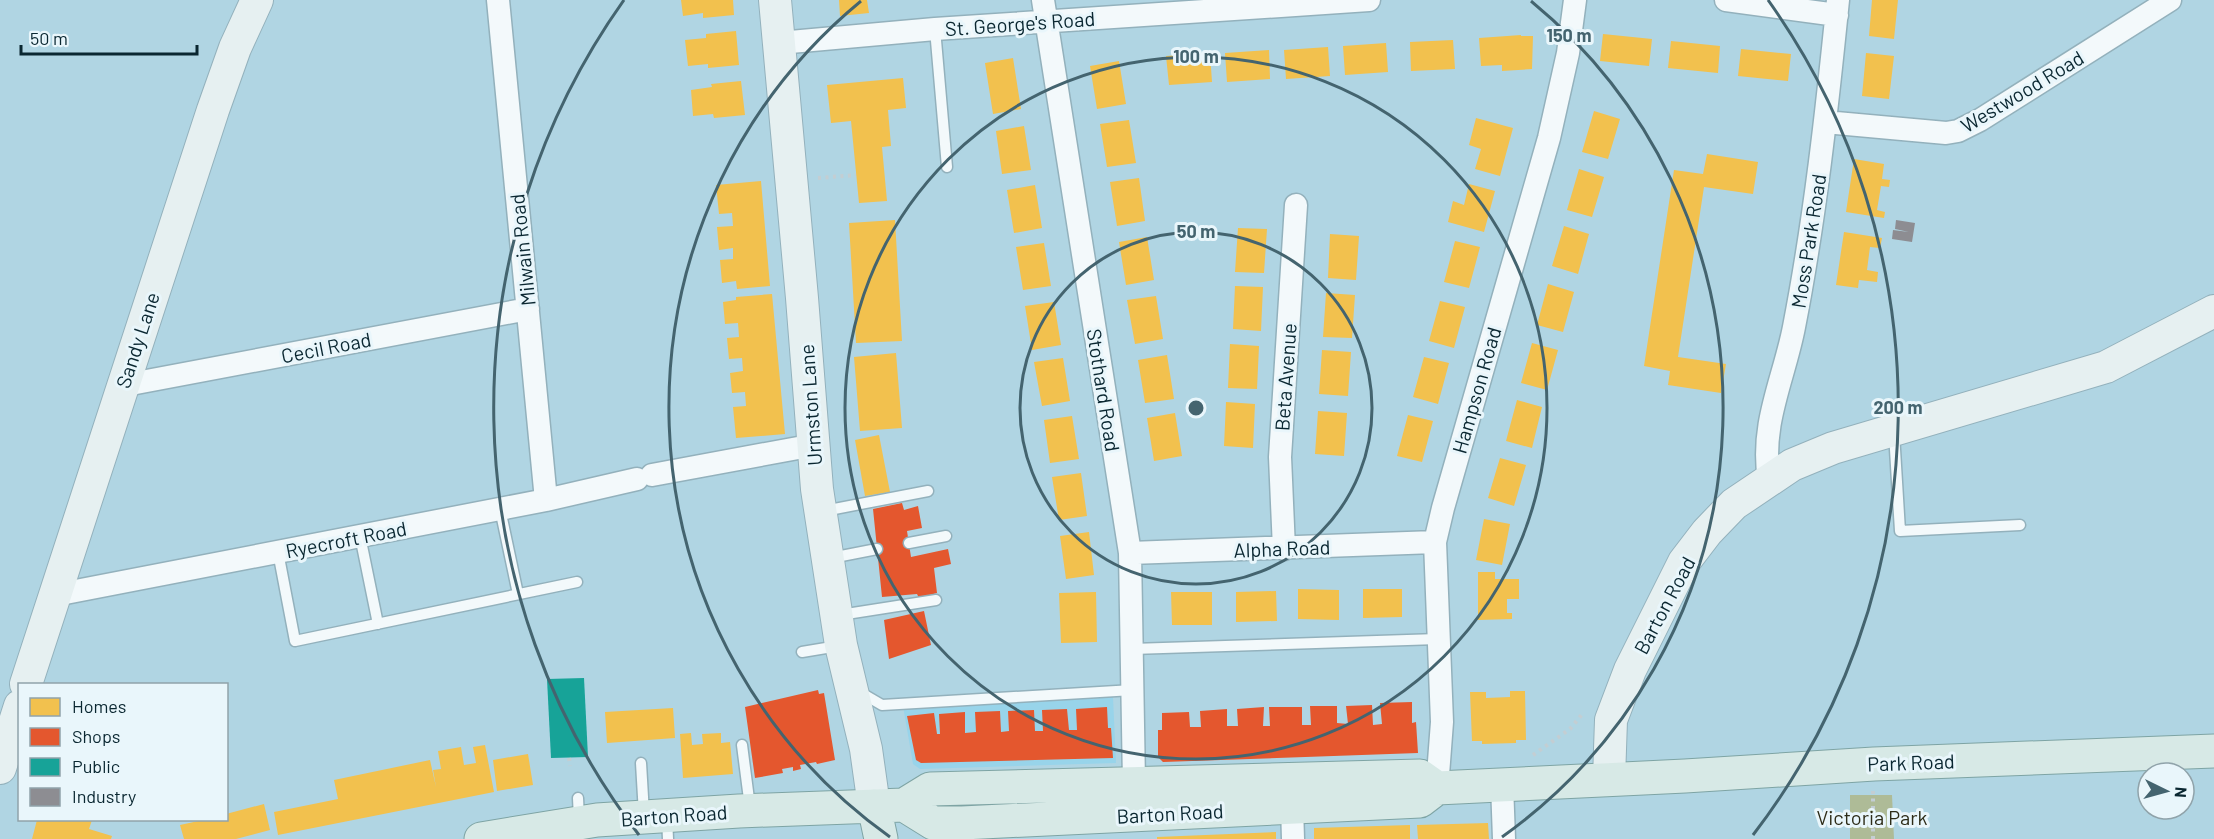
<svg xmlns="http://www.w3.org/2000/svg" width="2214" height="839" viewBox="0 0 2214 839" font-family="Barlow,sans-serif">
	<rect width="100%" height="100%" fill="#b0d5e3"/>
	<path fill="#98d4ea" d="M1113 697 1116 763 920 769 913 764 903 706Z"/>
	<path fill="#aebb97" d="M1850 795H1892L1894 839H1850Z"/>
	<path fill="#f2c14e" d="M681 0H733L734 15 703 18V13L683 16Z
		M839 0H867L869 13 840 16Z
		M1872 0H1898L1894 39 1869 36Z
		M736 31 739 65 708 68V64L688 66 685 40 706 38V34Z
		M1603 34 1652 39 1649 66 1600 61Z
		M1521 35V36H1533L1532 69 1502 71V65L1481 66 1479 38Z
		M1453 40 1455 69 1411 71 1410 42Z
		M1671 41 1720 46 1718 73 1668 68Z
		M1386 43 1388 72 1345 75 1343 46Z
		M1328 47 1330 76 1286 79 1284 50Z
		M1741 49 1791 54 1788 81 1738 76Z
		M1269 50 1270 79 1227 82 1225 53Z
		M1210 53 1212 82 1169 85 1166 56Z
		M1866 53 1894 56 1889 99 1862 96Z
		M1013 58 1021 109 993 114 985 63Z
		M1119 61 1126 104 1097 109 1090 66Z
		M903 78 906 108 888 110 891 146 882 147 887 201 859 203 851 121 831 123 827 85Z
		M741 81 745 115 714 118 713 114 693 116 691 90 712 87 711 84Z
		M1594 111 1620 119 1608 159 1582 152Z
		M1476 118 1513 128 1500 176 1475 169 1481 149 1469 145Z
		M1129 120 1136 163 1107 167 1100 124Z
		M1024 126 1031 170 1002 174 996 131Z
		M1707 154 1758 162 1753 194 1704 187 1678 357 1726 364 1721 393 1668 385 1670 371 1644 366 1674 170 1703 174Z
		M1854 159 1884 164 1882 179 1890 180 1889 187 1881 186 1877 210 1885 212 1884 218 1846 212Z
		M1579 169 1604 177 1592 217 1567 210Z
		M1139 178 1145 221 1117 226 1110 182Z
		M761 181 770 286 737 289 736 281 722 283 720 260 733 259V248L719 250 717 227 733 226 732 213 719 214 716 185Z
		M1469 184 1495 191 1484 232 1448 222 1453 201 1464 205Z
		M1035 185 1042 228 1014 233 1007 190Z
		M895 220 902 341 856 343 849 223Z
		M1564 226 1589 234 1578 274 1552 266Z
		M1238 228 1267 229 1264 273 1235 272Z
		M1844 232 1882 238 1880 248 1870 247 1867 270 1878 272 1877 282 1859 280 1858 288 1836 285Z
		M1330 234 1359 236 1356 280 1328 278Z
		M1147 237 1154 280 1126 285 1119 242Z
		M1455 241 1480 247 1469 288 1444 282Z
		M1044 243 1051 286 1023 290 1016 247Z
		M1548 284 1574 292 1563 332 1537 325Z
		M1235 286 1263 287 1261 331 1233 329Z
		M1326 293 1355 295 1352 338 1323 337Z
		M772 294 785 434 736 438 733 407 746 406 745 392 732 393 730 373 743 371 742 358 729 359 727 338 739 337 738 323 725 324 723 302 736 300V297Z
		M1156 296 1163 339 1135 344 1127 300Z
		M1440 301 1465 307 1454 348 1429 341Z
		M1054 302 1061 345 1032 350 1025 306Z
		M1532 343 1558 350 1547 390 1521 383Z
		M1230 344 1259 346 1257 389 1228 388Z
		M1322 350 1351 352 1348 396 1319 394Z
		M896 353 902 428 860 431 854 357Z
		M1167 355 1174 399 1145 403 1138 360Z
		M1424 357 1449 363 1438 404 1413 397Z
		M1063 358 1070 401 1042 406 1034 362Z
		M1517 400 1542 407 1532 448 1506 441Z
		M1226 402 1255 404 1253 448 1224 446Z
		M1318 411 1347 413 1344 456 1315 454Z
		M1175 413 1182 456 1154 461 1147 418Z
		M1408 415 1433 421 1422 462 1397 456Z
		M1072 416 1079 459 1050 463 1044 420Z
		M879 435 890 492 865 496 855 440Z
		M1500 458 1526 465 1514 506 1488 498Z
		M1081 473 1087 516 1059 520 1052 477Z
		M1484 519 1510 524 1502 565 1476 560Z
		M1089 532 1094 575 1066 579 1060 536Z
		M1478 572H1495V579H1519V599H1507V613H1512V619L1478 620Z
		M1298 589 1339 590V620L1298 619Z
		M1363 589H1402V617L1363 618Z
		M1276 591 1277 621 1236 622V592Z
		M1096 592 1097 642 1061 643 1059 593Z
		M1171 592H1212V625H1172Z
		M1510 691H1525L1526 740H1516V743L1482 744V741H1472L1470 692H1486V698L1510 697Z
		M673 708 675 738 607 743 605 712Z
		M691 733 692 745 703 744 702 734 721 733V743L730 742 733 774 683 778 680 734Z
		M485 745 494 792 278 835 274 812 338 799 334 780 430 760 436 787 433 770 441 769 438 751 461 747 464 765 476 763 473 747Z
		M528 754 533 785 497 791 493 760Z
		M264 804 270 830 236 839H184L180 825 203 820H226V814Z
		M37 820H92L89 829 112 836 111 839H32Z
		M1488 823 1489 839H1418L1417 825Z
		M1410 825V839H1314V828Z
		M1276 832V839H1157V837Z"/>
	<path fill="#e4572e" d="M902 503 904 510 918 506 922 528 907 531 911 557 948 549 951 564 934 568 937 593 919 598 917 594 882 597 873 509Z
		M924 611 931 645 889 659 884 620Z
		M818 690 819 694 824 693 835 760 817 764 816 762 800 765 801 769 793 771V767L782 769 783 773 755 778 745 707Z
		M1412 702V723L1416 722 1418 753 1163 762 1158 757V730H1162V713L1189 712 1190 727H1201L1200 711 1227 709V726H1238L1237 709 1264 707 1263 726H1270L1269 707H1302V725H1311L1310 706H1337V723L1348 724 1346 706 1372 705 1373 725 1382 724 1380 703Z
		M1107 707 1108 728H1111L1113 758 921 763 916 760 907 716 934 713 937 734H940L939 714 965 712V733L976 732 975 712 1000 711 1001 732 1009 731 1008 711 1034 710 1035 731H1043L1042 710 1067 709 1069 730H1077L1076 709Z"/>
	<path fill="#17a398" d="M584 678 588 757 551 758 547 679Z"/>
	<path fill="#8d8d92" d="M1896 220 1915 223 1912 242 1892 239 1893 230 1909 232 1895 229Z"/>
	<g fill="none" stroke-linecap="round" stroke-linejoin="round">
		<g stroke="#93b1bc" stroke-width="13">
			<path id="lane" d="M935 29 947 167
				M1894 433 1900 531 2020 525
				M500 509 518 594
				M824 511 928 491
				M360 536 378 624
				M909 543 946 536
				M278 552 295 641 577 582
				M831 558 877 549
				M840 615 936 600
				M1132 649 1438 639
				M802 652 838 646
				M858 691 882 705 1133 690
				M742 745 750 807
				M641 763 644 814
				M578 798 579 819
				M667 818 668 839"/>
		</g>
		<g stroke="#93b1bc" stroke-width="25">
			<path id="street" d="M498 0 546 500
				M1043 0 1130 553 1134 783
				M1726 0 1837 15
				M779 43 935 29 1369 0
				M1825 122 1946 133 1958 131 1980 120 2170 0
				M123 382 136 383 528 309
				M652 475 798 448H813
				M1769 479C1760 424 1784 379 1794 327 1815 219 1827 109 1838 0
				M1284 549 1280 457 1296 205
				M1130 553 1435 542
				M55 595 546 500 637 479
				M1502 784 1504 839
				M1437 788 1442 722 1435 542 1443 508 1549 138 1568 53 1575 0
				M1292 806 1293 839"/>
		</g>
		<g stroke="#93b1bc" stroke-width="34">
			<path id="secondary" d="M775 0 802 298 817 489 841 645 866 749 874 806
				M26 684 213 110 235 48 257 0
				M0 768 20 706
				M1609 779 1611 720 1630 670 1684 562 1707 532 1734 504 1792 465 1833 448 2106 367 2214 311"/>
		</g>
		<g stroke="#7ea4a4" stroke-width="35">
			<path id="primary" d="M904 805 933 823H962L1420 801 1437 788 1685 776 1874 764 2214 751
				M874 806 881 839
				M481 839 597 820 739 811 904 805 930 789 1420 776 1437 788"/>
		</g>
		<path stroke="#c3ced3" stroke-width="4" stroke-dasharray="3 4.5" stroke-linecap="butt" d="M818 178 856 175
			M1533 755 1570 729 1584 712
			M569 758 570 766
			M1873 791V839"/>
		<use href="#lane" stroke="#f3f9fb" stroke-width="10"/>
		<use href="#street" stroke="#f3f9fb" stroke-width="22"/>
		<use href="#secondary" stroke="#e6f0f1" stroke-width="32"/>
		<use href="#primary" stroke="#d7e9e6" stroke-width="33"/>
	</g>
	<g fill="none" stroke="#44646f" stroke-width="3">
		<circle cx="1196" cy="408" r="176"/>
		<circle cx="1196" cy="408" r="351"/>
		<path d="M890 837A527 527 0 0 1 861 1M1531 1A527 527 0 0 1 1502 837"/>
		<path d="M639 835A702 702 0 0 1 624 0M1768 0A702 702 0 0 1 1753 835"/>
	</g>
	<g text-anchor="middle" dominant-baseline="central" stroke-width="6" stroke-linejoin="round" paint-order="stroke">
		<g font-size="20" fill="#0a2731" stroke="#e9f6fb">
			<text transform="translate(1020 23) rotate(-4)">St. George's Road</text>
			<text transform="translate(2022 91) rotate(-31)">Westwood Road</text>
			<text transform="translate(1808 241) rotate(-81)">Moss Park Road</text>
			<text transform="translate(522 250) rotate(-96)">Milwain Road</text>
			<text transform="translate(137 340) rotate(-72)">Sandy Lane</text>
			<text transform="translate(326 347) rotate(-11)">Cecil Road</text>
			<text transform="translate(1285 377) rotate(-86)">Beta Avenue</text>
			<text transform="translate(1104 390) rotate(81)">Stothard Road</text>
			<text transform="translate(1476 390) rotate(-74)">Hampson Road</text>
			<text transform="translate(810 405) rotate(-94)">Urmston Lane</text>
			<text transform="translate(346 539) rotate(-11)">Ryecroft Road</text>
			<text transform="translate(1282 548) rotate(-2)">Alpha Road</text>
			<text transform="translate(1664 605) rotate(-62)">Barton Road</text>
			<text transform="translate(1911 762) rotate(-2)">Park Road</text>
			<text transform="translate(1170 813) rotate(-3)">Barton Road</text>
			<text transform="translate(674 815) rotate(-4)">Barton Road</text>
		</g>
		<g font-size="20" fill="#2d2c18" stroke="#e9f6fb">
			<text x="1872" y="817">Victoria Park</text>
		</g>
	</g>
	<circle cx="1196" cy="408" r="9" fill="#44646f" stroke="#e9f6fb" stroke-width="3"/>
	<g font-size="18" text-anchor="middle" font-weight="bold" fill="#44646f" stroke="#e9f6fb" stroke-width="6" stroke-linejoin="round" paint-order="stroke">
		<text x="1569" y="42">150 m</text>
		<text x="1196" y="63">100 m</text>
		<text x="1196" y="238">50 m</text>
		<text x="1898" y="414">200 m</text>
	</g>
	<rect x="18" y="683" width="210" height="138" fill="#e9f6fb" stroke="#90a3aa" stroke-width="1.5"/>
	<rect x="30" y="698" width="30" height="18" fill="#f2c14e" stroke="#90a3aa" stroke-width="1.5"/>
	<text x="72" y="713" font-size="18" fill="#0a2731">Homes</text>
	<rect x="30" y="728" width="30" height="18" fill="#e4572e" stroke="#90a3aa" stroke-width="1.5"/>
	<text x="72" y="743" font-size="18" fill="#0a2731">Shops</text>
	<rect x="30" y="758" width="30" height="18" fill="#17a398" stroke="#90a3aa" stroke-width="1.5"/>
	<text x="72" y="773" font-size="18" fill="#0a2731">Public</text>
	<rect x="30" y="788" width="30" height="18" fill="#8d8d92" stroke="#90a3aa" stroke-width="1.5"/>
	<text x="72" y="803" font-size="18" fill="#0a2731">Industry</text>
	<g transform="translate(2166 791) rotate(95)"><circle r="28" fill="#e9f6fb" stroke="#90a3aa" stroke-width="1.5"/>
	<path d="M0-4.5L10 22L0 15L-10 22Z" fill="#44646f"/>
	<text y="-9" font-size="16" font-weight="bold" text-anchor="middle" fill="#0a2731">N</text>
	</g>
	<path d="M21 45v9h176v-9" fill="none" stroke="#0a2731" stroke-width="3"/>
	<text x="30" y="45" font-size="18" fill="#0a2731" stroke="#e9f6fb" stroke-width="4.5" paint-order="stroke">50 m</text>
</svg>
